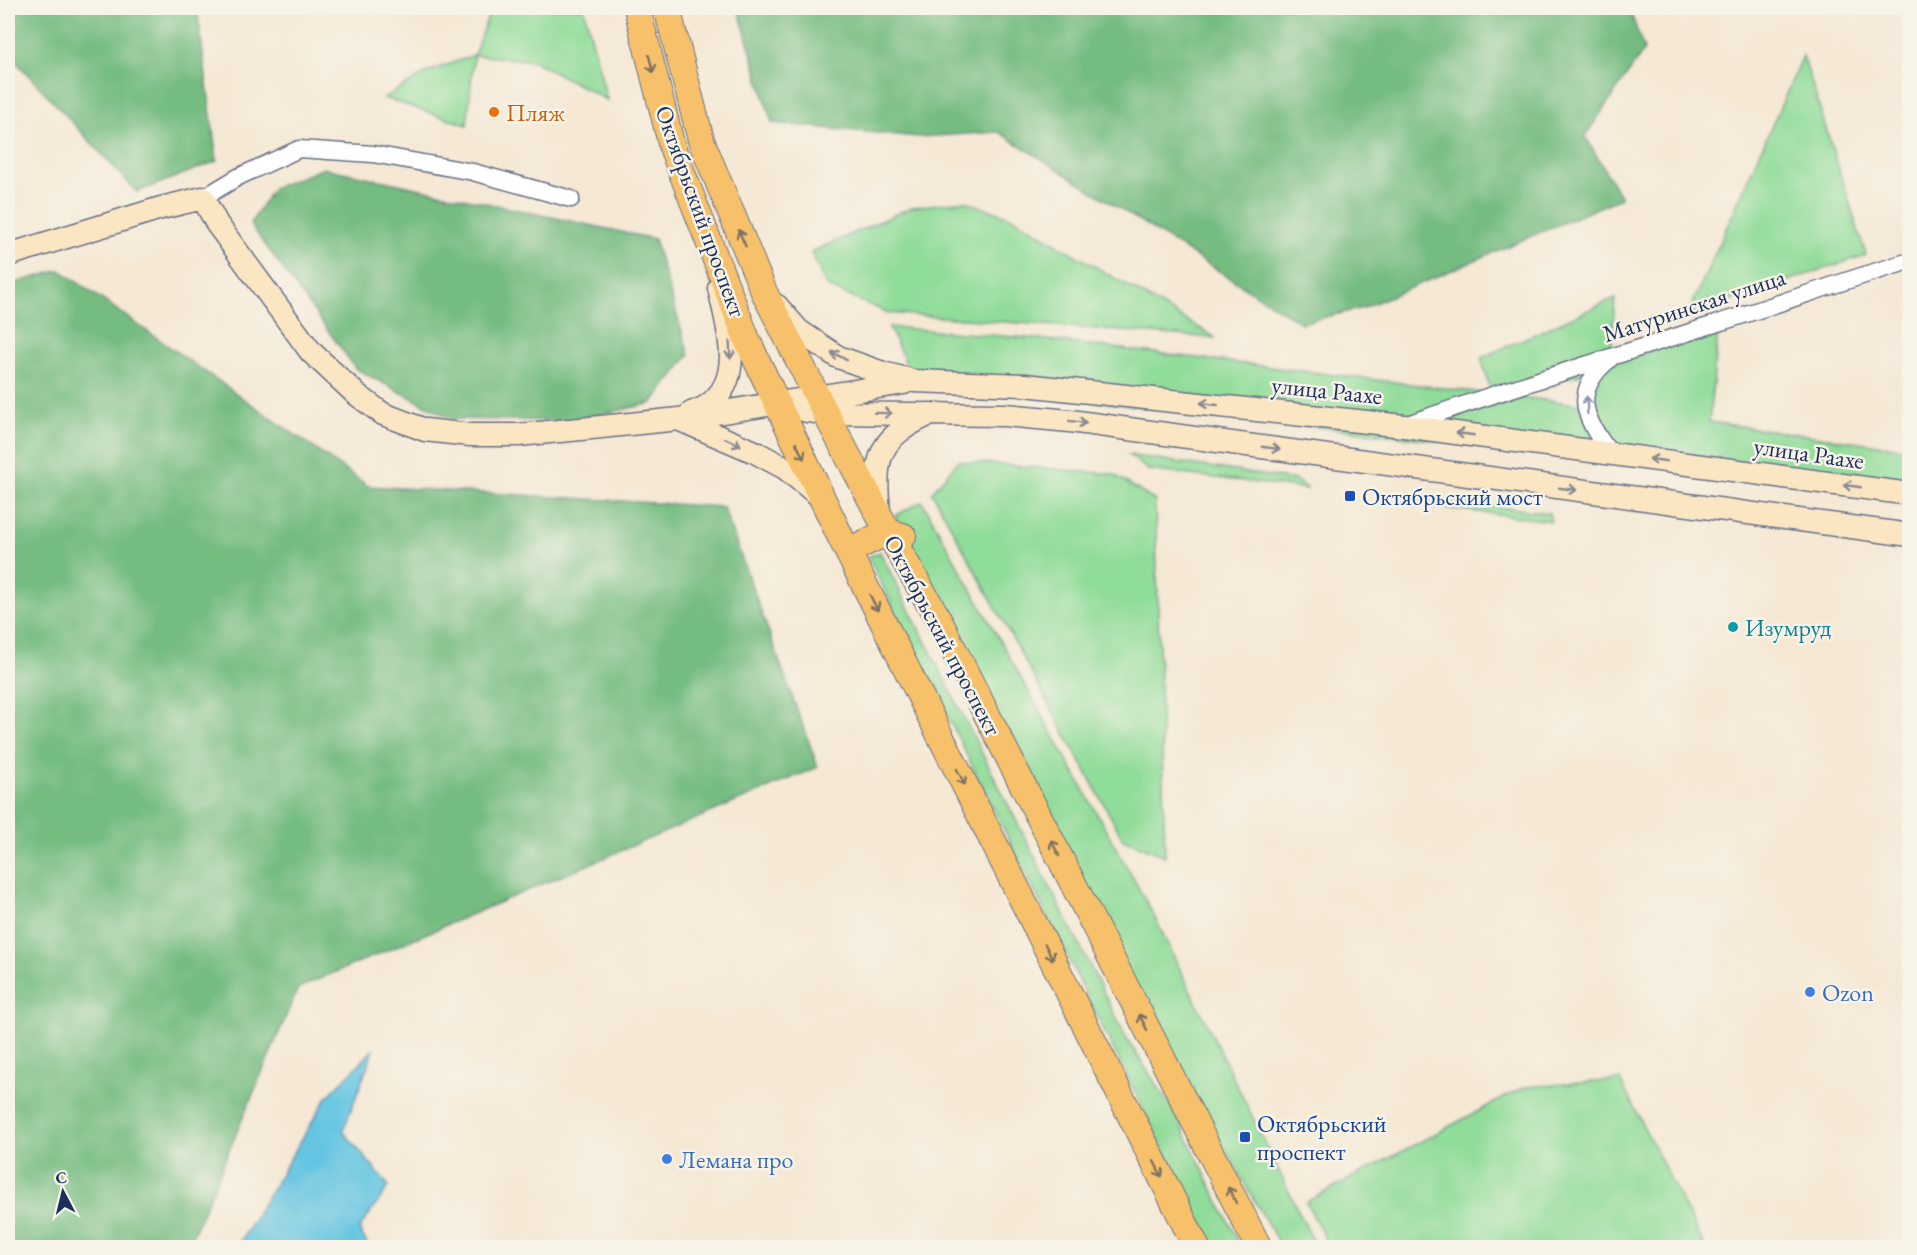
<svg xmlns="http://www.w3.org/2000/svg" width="1917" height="1255" viewBox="0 0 1917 1255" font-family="'EB Garamond',serif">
	<rect width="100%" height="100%" fill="#f7f3e8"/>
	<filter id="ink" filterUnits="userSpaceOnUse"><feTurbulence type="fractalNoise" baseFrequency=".0167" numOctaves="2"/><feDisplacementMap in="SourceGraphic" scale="12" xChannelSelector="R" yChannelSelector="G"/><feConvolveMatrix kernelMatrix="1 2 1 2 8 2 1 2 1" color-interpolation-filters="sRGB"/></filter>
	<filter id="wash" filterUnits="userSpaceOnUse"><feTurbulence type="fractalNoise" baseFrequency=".008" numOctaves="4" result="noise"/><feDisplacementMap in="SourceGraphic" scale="24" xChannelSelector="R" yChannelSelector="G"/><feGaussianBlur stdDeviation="1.35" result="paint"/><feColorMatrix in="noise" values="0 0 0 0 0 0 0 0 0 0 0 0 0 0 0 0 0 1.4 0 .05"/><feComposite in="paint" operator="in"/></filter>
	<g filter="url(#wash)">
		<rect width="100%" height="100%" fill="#f5e8d4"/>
		<path fill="#90dc99" stroke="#56867c" stroke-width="1.5" fill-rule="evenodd" d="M491 8H584L607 100 534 61 474 55 467 125 384 98 430 71 474 55Z
			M1803 56 1866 255 1688 314Z
			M965 201 1013 218 1216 338 888 313 826 286 811 252 912 207Z
			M1615 298 1611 357 1719 323 1709 422 1909 449V494L914 381 889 327 1039 339 1492 394 1481 358ZM1596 371 1585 405 1495 394Z
			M1129 455 1295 480 1308 489 1148 470Z
			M958 461 1113 474 1155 501 1165 856 1123 839 932 492Z
			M922 501 1152 912 1316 1247H1281L1126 976 895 516Z
			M1397 502 1467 503 1549 513 1551 521Z
			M880 552 1128 1041 1175 1113 1241 1247H1212L868 557Z
			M1620 1080 1705 1247H1330L1306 1202 1524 1087Z"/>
		<path fill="#74bc81" stroke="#487670" stroke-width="1.5" d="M8 8H197L217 161 137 192 8 53Z
			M738 8H1629L1644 50 1585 136 1621 198 1363 308 1301 323 999 132 919 137 772 123Z
			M324 168 654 239 689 355 652 403 571 421 452 419 356 369 250 224 273 188Z
			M60 270 368 486 723 507 818 767 298 988 188 1247H8V285Z"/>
		<path fill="#63c5e1" stroke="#3f7aa0" stroke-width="1.5" d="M374 1049 343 1131 389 1186 359 1229 369 1247H237L327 1097Z"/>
	</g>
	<g filter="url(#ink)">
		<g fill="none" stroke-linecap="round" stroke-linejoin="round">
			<g stroke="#677087" stroke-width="19">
				<path id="street" d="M203 198 238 177 299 149 373 154 473 172 571 199
					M1609 360C1570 392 1585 420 1611 454
					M1405 425C1508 388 1613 357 1718 323 1782 303 1845 280 1910 261"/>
			</g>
			<g stroke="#677087" stroke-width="25">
				<path id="secondary" d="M8 255 161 208 203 198 217 224 311 352 356 394 383 414 425 430 470 435H518L591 428 679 419 904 383
					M777 306 799 331 838 357 883 373 914 381 1025 385 1404 426 1910 494
					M777 402 807 411 825 413 1005 415 1070 421 1910 535
					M691 413C696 411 703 409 708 405 746 378 727 326 719 288
					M680 420 755 452 785 468 823 499
					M879 512C874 458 877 438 930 414"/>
			</g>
			<g stroke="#677087" stroke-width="28">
				<path id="primary" d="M637 8 672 147 748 342 841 538 1197 1248
					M667 8 701 140 764 292 827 416 888 532 936 615 1259 1248
					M848 551 888 532 903 536"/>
			</g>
			<use href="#street" stroke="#fff" stroke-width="16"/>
			<use href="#secondary" stroke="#fbe6c4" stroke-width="22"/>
			<use href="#primary" stroke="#f6c16b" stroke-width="26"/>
		</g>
		<defs><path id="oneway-shaft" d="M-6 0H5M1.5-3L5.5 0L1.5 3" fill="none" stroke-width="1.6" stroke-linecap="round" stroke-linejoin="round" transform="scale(1.5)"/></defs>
		<g stroke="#7e7164">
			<use href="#oneway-shaft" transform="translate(651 64) rotate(76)"/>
			<use href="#oneway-shaft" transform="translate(742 238) rotate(-113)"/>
			<use href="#oneway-shaft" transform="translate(800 451) rotate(64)"/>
			<use href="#oneway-shaft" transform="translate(874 603) rotate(63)"/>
			<use href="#oneway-shaft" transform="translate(961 777) rotate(63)"/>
			<use href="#oneway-shaft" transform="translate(1055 848) rotate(-117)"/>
			<use href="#oneway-shaft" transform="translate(1049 952) rotate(63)"/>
			<use href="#oneway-shaft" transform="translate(1143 1022) rotate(-117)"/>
			<use href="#oneway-shaft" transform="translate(1158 1169) rotate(63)"/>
			<use href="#oneway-shaft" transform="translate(1232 1195) rotate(-117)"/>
		</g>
		<g stroke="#8b8a91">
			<use href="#oneway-shaft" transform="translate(730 350) rotate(87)"/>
			<use href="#oneway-shaft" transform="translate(839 356) rotate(-153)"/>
			<use href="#oneway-shaft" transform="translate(1209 404) rotate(-174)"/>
			<use href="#oneway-shaft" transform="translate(883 413) rotate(1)"/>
			<use href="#oneway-shaft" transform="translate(1078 422) rotate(7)"/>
			<use href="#oneway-shaft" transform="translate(1465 434) rotate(-172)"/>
			<use href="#oneway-shaft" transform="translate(733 442) rotate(25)"/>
			<use href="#oneway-shaft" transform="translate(1271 448) rotate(8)"/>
			<use href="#oneway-shaft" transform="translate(1658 460) rotate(-172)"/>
			<use href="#oneway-shaft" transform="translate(1852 486) rotate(-172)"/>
			<use href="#oneway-shaft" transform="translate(1568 489) rotate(8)"/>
		</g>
		<use stroke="#8d97ae" href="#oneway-shaft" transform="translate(1587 405) rotate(-93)"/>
	</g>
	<circle fill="#e8710a" stroke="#f7f3e8" stroke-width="2" cx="494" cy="112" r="6"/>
	<g fill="#1a4fb4" stroke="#f7f3e8" stroke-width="2">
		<rect x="1344" y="490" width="12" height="12" rx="3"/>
		<rect x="1239" y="1131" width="12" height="12" rx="3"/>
	</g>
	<circle fill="#0f9aa8" stroke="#f7f3e8" stroke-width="2" cx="1733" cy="627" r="6"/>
	<g fill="#3f7fe0" stroke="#f7f3e8" stroke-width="2">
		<circle cx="1810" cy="992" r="6"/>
		<circle cx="667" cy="1159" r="6"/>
	</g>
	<g text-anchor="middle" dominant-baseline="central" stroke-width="5" stroke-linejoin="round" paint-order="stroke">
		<g font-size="24" fill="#c56008" stroke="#f7f3e8" text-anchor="start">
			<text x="506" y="112">Пляж</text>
		</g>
		<g font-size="24" fill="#1b2f5e" stroke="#f7f3e8">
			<text transform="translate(701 211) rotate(70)">Октябрьский проспект</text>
			<text transform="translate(1694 305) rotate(-18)">Матуринская улица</text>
			<text transform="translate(1327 390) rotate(6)">улица Раахе</text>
			<text transform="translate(1809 453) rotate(8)">улица Раахе</text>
			<text transform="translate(943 635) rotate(62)">Октябрьский проспект</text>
		</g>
		<g font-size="24" fill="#164399" stroke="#f7f3e8" text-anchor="start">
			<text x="1362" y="496">Октябрьский мост</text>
			<text x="1257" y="1123">Октябрьский<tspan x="1257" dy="28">проспект</tspan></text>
		</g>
		<g font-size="24" fill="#0d838f" stroke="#f7f3e8" text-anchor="start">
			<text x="1745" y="627">Изумруд</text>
		</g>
		<g font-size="24" fill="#366cbe" stroke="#f7f3e8" text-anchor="start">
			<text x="1822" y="992">Ozon</text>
			<text x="679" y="1159">Лемана про</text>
		</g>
	</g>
	<rect width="1917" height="1255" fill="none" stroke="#f7f3e8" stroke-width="30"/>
	<g transform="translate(63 1192) rotate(353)" stroke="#f7f3e8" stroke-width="4.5" paint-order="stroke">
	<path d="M0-4.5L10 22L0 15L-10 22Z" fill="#1b2f5e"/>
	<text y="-9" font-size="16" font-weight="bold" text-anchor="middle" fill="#1b2f5e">С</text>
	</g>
</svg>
